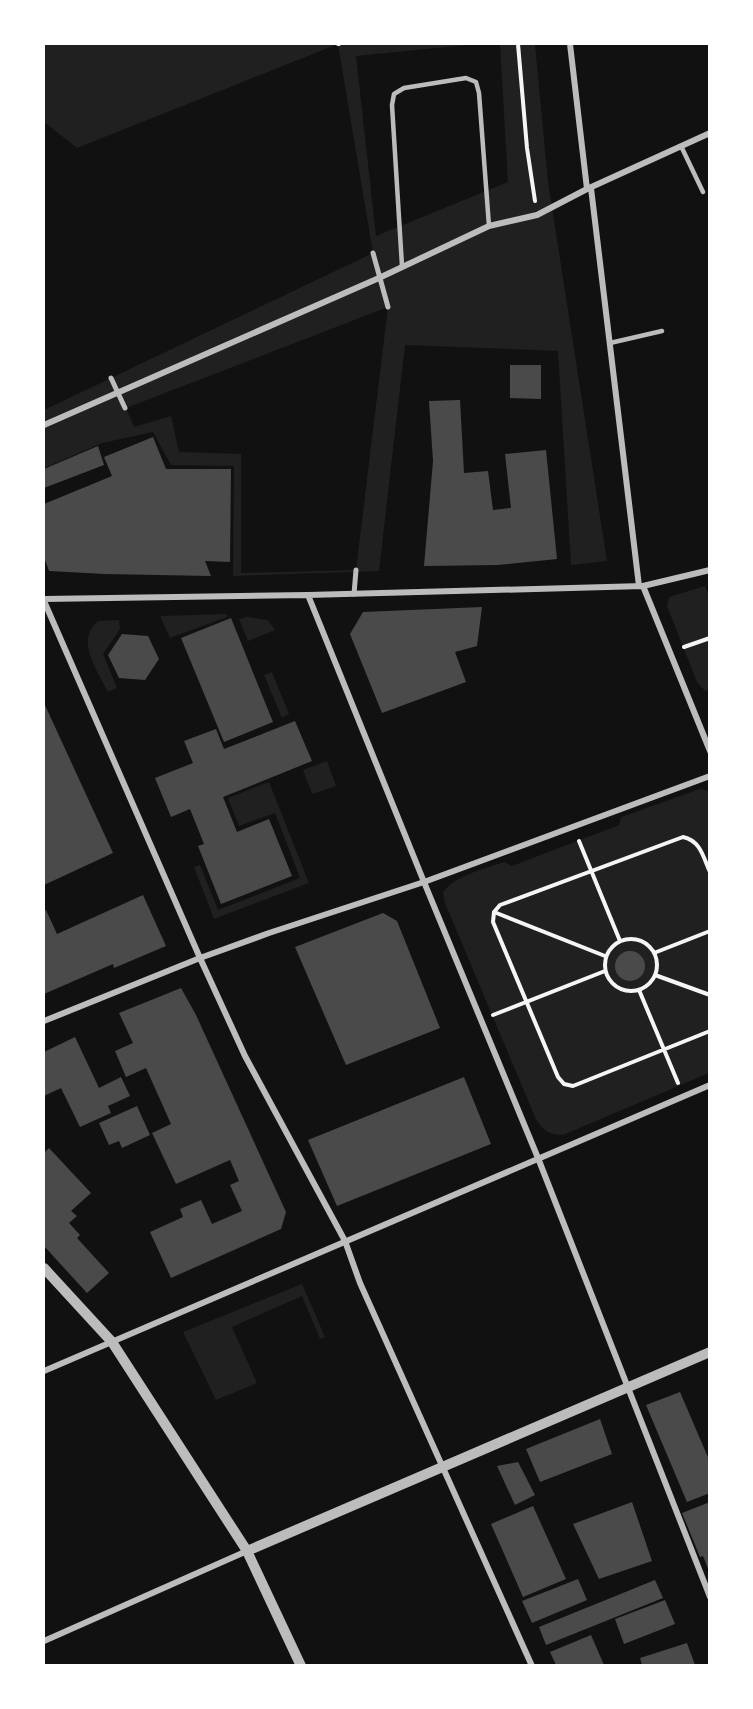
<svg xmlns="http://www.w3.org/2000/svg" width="753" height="1709" viewBox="0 0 753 1709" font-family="'Alegreya Sans',sans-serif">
	<rect width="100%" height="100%" fill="#111"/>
	<path fill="#202020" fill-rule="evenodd" d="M44 44H477L356 56 376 236 508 182 500 44H535L548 182 607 561 571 565 558 351 405 345 379 571 233 576 234 466 171 465 153 432 102 443 44 468V410L373 253 338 44 77 148 44 122ZM388 307 356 570 241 573V454L179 452 171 416 134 427 126 408Z
		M705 586 710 599 709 689 705 691 697 682 667 606 669 597Z
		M227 614V617L170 638 160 616Z
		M247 617 268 620 275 630 248 641 239 619Z
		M119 620 120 629 103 654 117 688 108 692C97 670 75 641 98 621Z
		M272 672 289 714 282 718 264 675Z
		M327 761 336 786 312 794 303 770Z
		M269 782 309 883 214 919 194 867 200 865 218 910 300 878 275 813 239 826 228 798Z
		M700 789 709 791V1073L563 1135C549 1135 542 1130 535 1117L445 903 443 893C454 875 485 869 504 862L512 866 619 825 621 817Z
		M302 1284 325 1337 320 1339 302 1296 232 1327 257 1383 216 1400 183 1332Z"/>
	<path fill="#4a4a4a" d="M510 365H541V399L510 398Z
		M460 400 464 473 488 471 493 510 511 508 505 454 546 450 557 559 498 565 424 566 433 461 429 401Z
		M153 437 166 469H231L230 562 205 561 211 576 105 574 49 571 44 557V504L112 476 104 457Z
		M98 446 104 465 44 488V469Z
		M482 607 477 646 455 652 466 682 382 713 350 634 363 612Z
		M231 618 273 722 224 742 181 638Z
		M122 634 148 636 159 659 145 680 119 678 108 655Z
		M44 703 113 853 44 885Z
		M295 721 312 761 223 797 237 832 269 819 292 876 221 904 198 846 204 844 190 809 171 817 155 778 193 763 184 741 216 729 224 749Z
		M143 895 166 946 114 968 113 964 44 994V911L46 910 57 934Z
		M383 913 397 921 440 1028 346 1065 295 947Z
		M615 966a15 15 0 1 1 30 0a15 15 0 1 1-30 0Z
		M181 988 196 1015 286 1212 281 1229 171 1278 150 1232 183 1217 180 1209 201 1200 212 1224 242 1211 230 1185 239 1181 230 1160 176 1184 152 1133 171 1124 146 1068 126 1077 115 1051 133 1043 119 1013Z
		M75 1037 99 1088 121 1077 130 1096 108 1106 111 1113 80 1127 61 1088 44 1096V1052Z
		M464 1077 491 1144 337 1206 308 1140Z
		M137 1106 150 1135 122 1148 119 1141 109 1145 99 1123Z
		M49 1148 91 1193 71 1211 77 1216 69 1223 80 1235 77 1238 109 1273 87 1293 44 1246V1153Z
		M680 1392 710 1462V1493L687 1502 646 1405Z
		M600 1419 612 1454 540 1482 526 1449Z
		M518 1462 535 1495 515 1505 497 1466Z
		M632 1502 652 1561 599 1579 573 1524Z
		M710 1502V1571H709L703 1556 700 1557 682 1513Z
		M533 1506 566 1579 523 1597 491 1524Z
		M578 1579 587 1600 532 1623 522 1601Z
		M655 1580 663 1598 546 1645 539 1627Z
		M665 1600 675 1624 624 1644 615 1619Z
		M591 1635 604 1665H556L550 1652Z
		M687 1643 695 1665H642L640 1658Z"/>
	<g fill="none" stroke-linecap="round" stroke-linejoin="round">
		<path stroke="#f5f5f5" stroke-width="4" d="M338 44H339
			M518 44 527 148 535 201
			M684 647 710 638
			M579 841 620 941
			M710 872C703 857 701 841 683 837L500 905 494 912 493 922 558 1077 564 1084 573 1086 710 1031
			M494 912 605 956
			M605 965a26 26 0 1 1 52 0a26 26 0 1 1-52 0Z
			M654 953 710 931
			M655 975 710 995
			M639 990 678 1083
			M493 1015 605 971"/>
		<path stroke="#bcbcbc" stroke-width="4.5" d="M681 146 703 192
			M402 266 392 105 394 94 404 88 466 78 476 82 479 93 489 226
			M610 343 662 331"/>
		<path stroke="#bcbcbc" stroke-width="5" d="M373 253 388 307
			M111 378 125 408
			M354 594 356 570"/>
		<path stroke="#bcbcbc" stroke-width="6" d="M570 44 587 189 591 188 639 586H643L710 751
			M44 425 379 278 489 226 537 215 587 189 710 133
			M308 595 424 882 538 1158 710 1597
			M44 599 308 595 643 586 710 570
			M44 601 200 958 245 1056 345 1241 360 1283 532 1666
			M44 1021 200 958 269 933 424 882 710 776
			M44 1371 710 1085
			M44 1641 247 1551"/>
		<path stroke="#bcbcbc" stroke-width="10" d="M44 1268 112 1342 247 1551 301 1666
			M247 1551 710 1352"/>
	</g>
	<rect width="753" height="1709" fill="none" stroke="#ffffff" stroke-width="90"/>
</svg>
